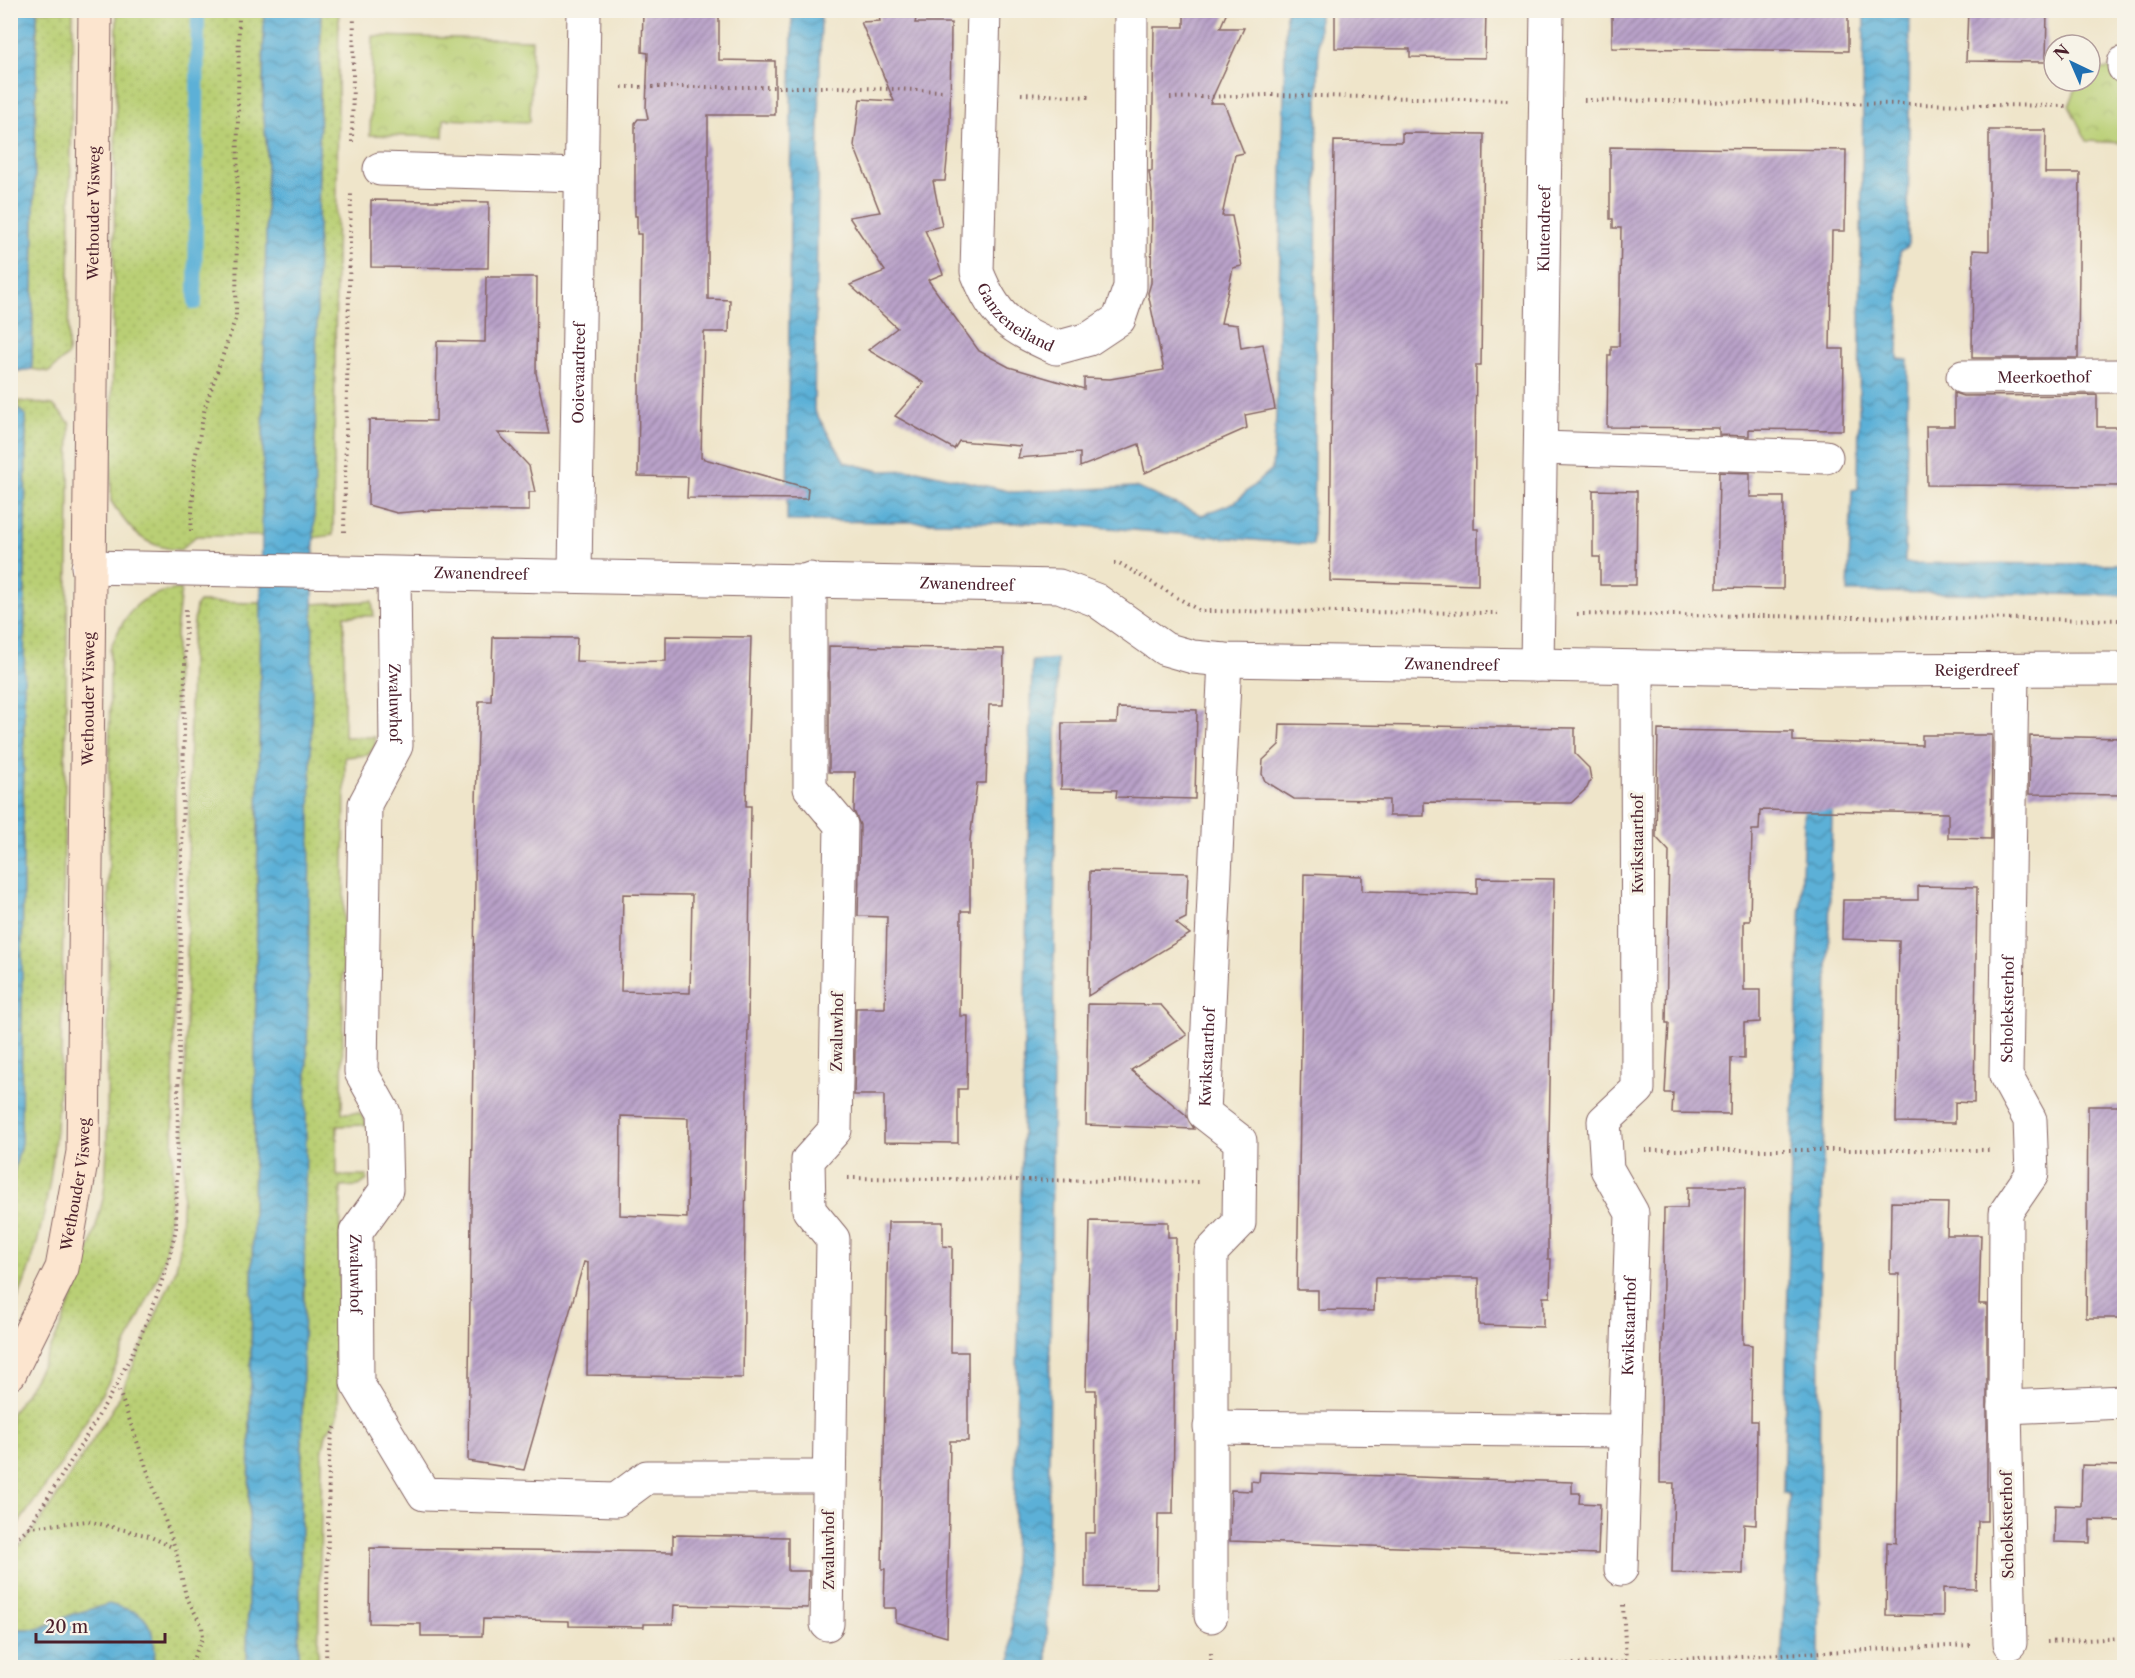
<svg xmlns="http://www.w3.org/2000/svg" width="2135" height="1678" viewBox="0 0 2135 1678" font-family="'Libre Caslon Text',serif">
	<defs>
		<pattern id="grass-dots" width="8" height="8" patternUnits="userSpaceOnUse" patternTransform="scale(1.5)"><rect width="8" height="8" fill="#b9cf74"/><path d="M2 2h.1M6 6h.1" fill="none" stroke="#a1b165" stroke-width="1.8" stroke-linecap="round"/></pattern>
		<pattern id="park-crowns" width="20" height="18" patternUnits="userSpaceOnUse" patternTransform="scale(1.5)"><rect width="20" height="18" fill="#b9cf74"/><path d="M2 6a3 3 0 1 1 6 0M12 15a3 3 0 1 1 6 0" fill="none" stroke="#a1b165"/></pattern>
		<pattern id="water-waves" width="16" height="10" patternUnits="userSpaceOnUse" patternTransform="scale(1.5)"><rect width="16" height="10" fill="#5bb0d7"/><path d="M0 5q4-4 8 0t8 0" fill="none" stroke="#4d8faf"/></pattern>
		<pattern id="building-hatch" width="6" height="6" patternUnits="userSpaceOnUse" patternTransform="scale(1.5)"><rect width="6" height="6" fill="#b9a2c9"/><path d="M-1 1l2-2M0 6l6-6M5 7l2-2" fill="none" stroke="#9883a3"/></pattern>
	</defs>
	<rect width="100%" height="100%" fill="#f7f3e8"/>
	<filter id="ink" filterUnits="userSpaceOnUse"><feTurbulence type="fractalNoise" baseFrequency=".0167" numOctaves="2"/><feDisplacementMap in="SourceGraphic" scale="12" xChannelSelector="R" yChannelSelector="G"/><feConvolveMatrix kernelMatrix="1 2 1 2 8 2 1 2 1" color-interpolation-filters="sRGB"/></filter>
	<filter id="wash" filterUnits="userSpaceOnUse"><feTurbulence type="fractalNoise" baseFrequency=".008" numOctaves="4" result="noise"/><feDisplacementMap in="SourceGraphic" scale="24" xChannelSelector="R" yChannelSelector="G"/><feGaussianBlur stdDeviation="1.35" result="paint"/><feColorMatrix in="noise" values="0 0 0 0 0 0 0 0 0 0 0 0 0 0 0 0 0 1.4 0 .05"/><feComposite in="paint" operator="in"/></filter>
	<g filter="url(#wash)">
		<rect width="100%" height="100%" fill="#efe5ca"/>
		<path fill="url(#grass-dots)" stroke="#827750" stroke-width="1.5" d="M37 11H73L68 355 49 372 32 369Z
			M117 11H264L263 108 267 151 262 536H196L180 550C143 547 130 531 111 501Z
			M321 11H339L333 535 313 538Z
			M19 401 53 405 70 423 61 1056C56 1145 50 1233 11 1314V1184L21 1143 26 415 18 409Z
			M181 589 176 633 173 1173 166 1250 159 1275 108 1383 63 1461 11 1534V1414C55 1355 86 1271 103 1199 106 1183 106 1165 107 1148L110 649C127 611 138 593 181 589Z
			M372 601 374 616H344V737H375V746L368 755 345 757 342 1113H360L368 1125 337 1126V1176H367V1180L359 1186 341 1187 338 1416 326 1434 322 1454 318 1667 299 1668 312 604Z
			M199 602 261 603 247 1667H153L155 1658 73 1614 38 1629H18L11 1632 10 1554 25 1541 50 1507 117 1402 175 1272 180 1248 184 1172 191 646 196 606Z"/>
		<path fill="url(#park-crowns)" stroke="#827750" stroke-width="1.5" d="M373 36 532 40 530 122 444 119 443 137 370 135Z
			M2124 67V143L2087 141 2069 106 2079 81H2090V70Z"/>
		<path fill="url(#water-waves)" stroke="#526881" stroke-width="1.5" d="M11 10 37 11 32 369 13 372H10Z
			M321 10 299 1667 247 1668 267 151 263 108 264 11Z
			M792 11H821L814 410 845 462 880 471 917 470 1013 492 1135 487 1202 515 1235 502 1272 469 1276 417 1286 11H1319L1313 545 1048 523 787 521Z
			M1864 11H1910L1908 246 1900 252 1898 359 1908 360 1905 563 2124 564V595L1848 592 1852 490 1858 489Z
			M11 409H18L26 415 21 1143 11 1184Z
			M1057 659 1047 1667 1011 1668 1032 661Z
			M1807 742 1834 743 1820 1275 1819 1667 1781 1668 1789 1495 1783 1492 1791 1161Z
			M109 1604C118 1607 130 1609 138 1613 155 1624 157 1650 153 1667H11V1632L18 1629H38L73 1614Z"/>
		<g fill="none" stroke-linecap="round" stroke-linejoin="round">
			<path stroke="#5bb0d7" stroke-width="14" d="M195 303 198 10"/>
		</g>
		<g id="blocks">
			<path fill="url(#building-hatch)" fill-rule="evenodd" d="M643 10H719V60L775 61V115H708V299L730 300 729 332H704L701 458 808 488 807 499 687 498 688 477 638 476 641 234H637V216H635V123L638 119H648L646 109 648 53 642 52Z
				M878 10H918L915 23H951L950 129 945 181H933L942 226 925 230 943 274 928 280 979 351 1009 367 1084 389V378L1110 379 1164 370 1148 293 1151 283 1152 194 1149 171H1152L1154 27H1184V10H1228L1220 28H1244L1210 103H1224L1244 153 1235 155 1222 216H1232L1242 266 1233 268 1221 323 1238 325 1241 348 1263 344 1275 409 1245 415 1247 428 1145 473 1139 444 1080 467V453L1018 458 1021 446 959 441 954 449 895 416 924 383 868 350 897 328 850 285 885 271 849 217 880 212 854 146 860 99 894 101 861 22 880 21Z
				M1335 10H1486L1485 58 1410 57V49L1335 48Z
				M1612 10H1848V51L1612 48Z
				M1968 10H2047L2046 62 1966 61Z
				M1989 130H2046L2045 173H2080L2078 358H1972L1973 250 1989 251Z
				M1402 133 1484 134 1481 365H1476L1474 529H1478V585L1330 581 1334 141 1402 142Z
				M1610 147 1846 150 1845 231H1832L1830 349H1844L1843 430 1749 429V436L1719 435V428L1607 427 1608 355H1611V346H1619L1621 228H1613V219H1610Z
				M371 200 489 202 488 268 371 267Z
				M486 277H537L536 373 549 434 498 433 529 466 535 492H529V511L433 510 397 513 368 505 369 420 436 421 437 341 485 342Z
				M1954 393 1963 396 2097 395V427H2124V486L1927 485 1926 426H1954Z
				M1719 472 1750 473V497H1784L1783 589 1717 588Z
				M1593 490 1637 491 1636 585H1600V557H1593Z
				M666 636 751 637 746 806H751L743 1378 587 1375 588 1263 584 1262 524 1470 468 1461 476 802 479 701H491L493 637 577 638 576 661 614 662 666 661ZM623 894 692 895 690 993 621 991ZM621 1116 688 1118 687 1218 620 1215Z
				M829 646 1004 649 1003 705H989L986 783H977L970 840V911H961L960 1016H968L967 1089H958V1143L884 1142V1095H854L856 1008H885L887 917 858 916 860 825 854 811 855 772H829Z
				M1118 708 1197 710 1195 799 1116 797 1117 790 1061 789 1062 723H1117Z
				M1280 724 1575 728V754L1589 768 1591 779 1587 788 1571 803 1424 802V816H1389V800L1294 799 1265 781 1262 774 1263 760 1279 745Z
				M1658 730 1793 732V741L1922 745V735H1992L1991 839 1948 838V813L1760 810 1759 830H1752L1750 921H1744V990H1760V1022L1744 1023V1059L1731 1058 1730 1114 1672 1113 1673 1093H1665L1669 1023H1666L1669 851 1656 837Z
				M2030 736 2124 738V795L2029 794Z
				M1090 871 1188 873 1186 918 1176 923 1190 934 1088 996Z
				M1304 874 1362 876V891L1477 894V878L1554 879 1548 1189V1259H1551L1550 1297H1543V1327L1479 1325V1278H1375L1374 1311 1318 1310V1290H1297Z
				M1918 886 1977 887 1974 1103 1955 1102V1123L1896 1122 1899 941 1842 939 1843 900H1918Z
				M1088 1004 1161 1005 1187 1035 1131 1070 1186 1115 1194 1129 1086 1125Z
				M2088 1106H2124V1318H2086Z
				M1688 1187H1745L1743 1344 1752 1345 1751 1421H1757L1756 1525 1744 1524 1743 1574 1672 1573 1674 1483H1660L1664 1208H1687Z
				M1891 1202 1948 1203 1947 1235H1981L1979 1304H1987V1521H1978L1976 1589 1943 1588V1616L1886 1615 1887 1542 1896 1543 1898 1363 1899 1274H1890Z
				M1090 1221 1168 1222V1237H1176L1173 1514H1158L1157 1588 1085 1587V1533H1095L1096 1390H1086Z
				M888 1222H943V1246L952 1247 951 1352H968V1441H950L947 1637 896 1622V1608H884L885 1569H882Z
				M2082 1465 2124 1466V1521L2090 1520V1543L2054 1542 2055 1505 2081 1506Z
				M1260 1472 1572 1482V1493H1580L1579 1503 1600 1504 1598 1554 1230 1541 1231 1490 1251 1491V1481L1259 1482Z
				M673 1535 788 1537V1571H809L808 1608 674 1605 673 1624H644V1627L569 1626V1621L483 1619 482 1636H421V1624L369 1623 370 1548 673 1552Z"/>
		</g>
	</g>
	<g filter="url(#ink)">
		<use href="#blocks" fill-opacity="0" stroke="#846463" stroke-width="1.5"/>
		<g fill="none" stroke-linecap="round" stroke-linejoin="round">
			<g stroke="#846463" stroke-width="35">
				<g id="street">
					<path id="s1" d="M984 10 977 272C996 320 1011 327 1056 348L1089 339 1119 319 1130 287 1131 10"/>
					<path d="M2124 67V63"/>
					<path d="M380 169 580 175"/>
					<path id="s2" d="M1963 377 2124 376"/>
					<path d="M1541 448 1826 457"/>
					<path id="s3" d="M88 567C411 571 735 577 1059 586L1096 600 1165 649 1193 657 1225 660 1827 670 2124 669"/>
					<path id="s4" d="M575 573 584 10"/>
					<path id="s5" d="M394 574 396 746 365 804 361 1072 384 1113 386 1190 356 1232 357 1383 424 1494 616 1500 647 1477H828"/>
					<path d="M810 579V788L841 825 835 1130 808 1160 809 1210 833 1239 827 1624"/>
					<path id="s6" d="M1537 665 1547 10"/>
					<path d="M2005 1407 2124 1402"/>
					<path d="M1210 1427 1625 1431"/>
					<path id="s7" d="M1621 1569 1632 1213 1607 1169 1604 1121 1638 1089 1637 667"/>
					<path id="s8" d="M1211 1616V1252L1239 1223 1240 1141 1204 1113 1225 660"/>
					<path id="s9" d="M2010 1643 2005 1407 2006 1212 2032 1174 2030 1120 2006 1076 2012 671"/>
				</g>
			</g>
			<g stroke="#846463" stroke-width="35">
				<g id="secondary">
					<path id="s10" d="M10 1373 62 1268 83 1152 95 10"/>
				</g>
			</g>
			<path stroke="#846463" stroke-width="4" stroke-dasharray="1.5 4.5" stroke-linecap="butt" d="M622 87H836L944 91
				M1021 94 1091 97
				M1170 98 1268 95 1508 100
				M1584 100 2069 106
				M352 142 354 10
				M191 531 195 459 205 407 236 317 239 10
				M344 532 351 194
				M1114 563H1119L1200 611 1498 613
				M1577 614 2124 620
				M1645 1150H1991
				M848 1178 1200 1182
				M117 1385 175 1548 186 1596 202 1626 203 1637 189 1668
				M29 1527 88 1521 149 1536 174 1548
				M10 1544 29 1527C88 1434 154 1338 176 1228L186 605
				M1623 1605 1626 1661
				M2047 1642 2124 1638
				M1211 1653V1668
				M326 1668 329 1460 332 1435 336 1426
				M1489 1668 1971 1645"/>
			<use href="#street" stroke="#fff" stroke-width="33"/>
			<use href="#secondary" stroke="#fce5cf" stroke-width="33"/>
		</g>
	</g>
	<g text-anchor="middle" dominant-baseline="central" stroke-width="6" stroke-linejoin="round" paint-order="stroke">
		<g font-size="15" fill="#4a1f2b" stroke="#f7f3e8">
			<text stroke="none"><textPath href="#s10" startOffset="1174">Wethouder Visweg</textPath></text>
			<text stroke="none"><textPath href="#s6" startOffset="436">Klutendreef</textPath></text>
			<text stroke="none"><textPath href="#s1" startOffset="324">Ganzeneiland</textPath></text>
			<text stroke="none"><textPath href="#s4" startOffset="200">Ooievaardreef</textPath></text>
			<text stroke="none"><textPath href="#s2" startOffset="81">Meerkoethof</textPath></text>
			<text stroke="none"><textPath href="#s3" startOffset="393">Zwanendreef</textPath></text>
			<text stroke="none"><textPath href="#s3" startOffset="879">Zwanendreef</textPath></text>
			<text stroke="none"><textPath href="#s3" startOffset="1383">Zwanendreef</textPath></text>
			<text stroke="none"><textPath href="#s3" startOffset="1908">Reigerdreef</textPath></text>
			<text stroke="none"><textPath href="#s10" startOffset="688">Wethouder Visweg</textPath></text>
			<text stroke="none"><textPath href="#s5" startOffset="129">Zwaluwhof</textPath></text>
			<text transform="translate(1637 844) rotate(-90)">Kwikstaarthof</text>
			<text stroke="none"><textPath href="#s9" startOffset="648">Scholeksterhof</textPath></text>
			<text transform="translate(837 1032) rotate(-89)">Zwaluwhof</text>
			<text stroke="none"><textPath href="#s8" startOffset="588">Kwikstaarthof</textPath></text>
			<text stroke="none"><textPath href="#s10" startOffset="202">Wethouder Visweg</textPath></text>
			<text stroke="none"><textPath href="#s5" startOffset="723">Zwaluwhof</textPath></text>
			<text stroke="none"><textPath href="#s7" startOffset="243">Kwikstaarthof</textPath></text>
			<text transform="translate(2007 1525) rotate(-91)">Scholeksterhof</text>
			<text transform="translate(828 1550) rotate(-90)">Zwaluwhof</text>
		</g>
	</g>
	<rect width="2135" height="1678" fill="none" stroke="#f7f3e8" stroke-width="36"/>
	<g transform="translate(2072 63) rotate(316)"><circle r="28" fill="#f7f3e8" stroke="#b29e9c" stroke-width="1.5"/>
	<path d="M0-4.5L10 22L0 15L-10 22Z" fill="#1f6fb2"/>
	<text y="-9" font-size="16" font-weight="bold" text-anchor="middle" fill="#4a1f2b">N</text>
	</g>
	<path d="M36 1633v9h129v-9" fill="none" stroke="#4a1f2b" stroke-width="3"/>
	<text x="45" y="1633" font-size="18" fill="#4a1f2b" stroke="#f7f3e8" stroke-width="4.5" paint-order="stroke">20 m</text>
</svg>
